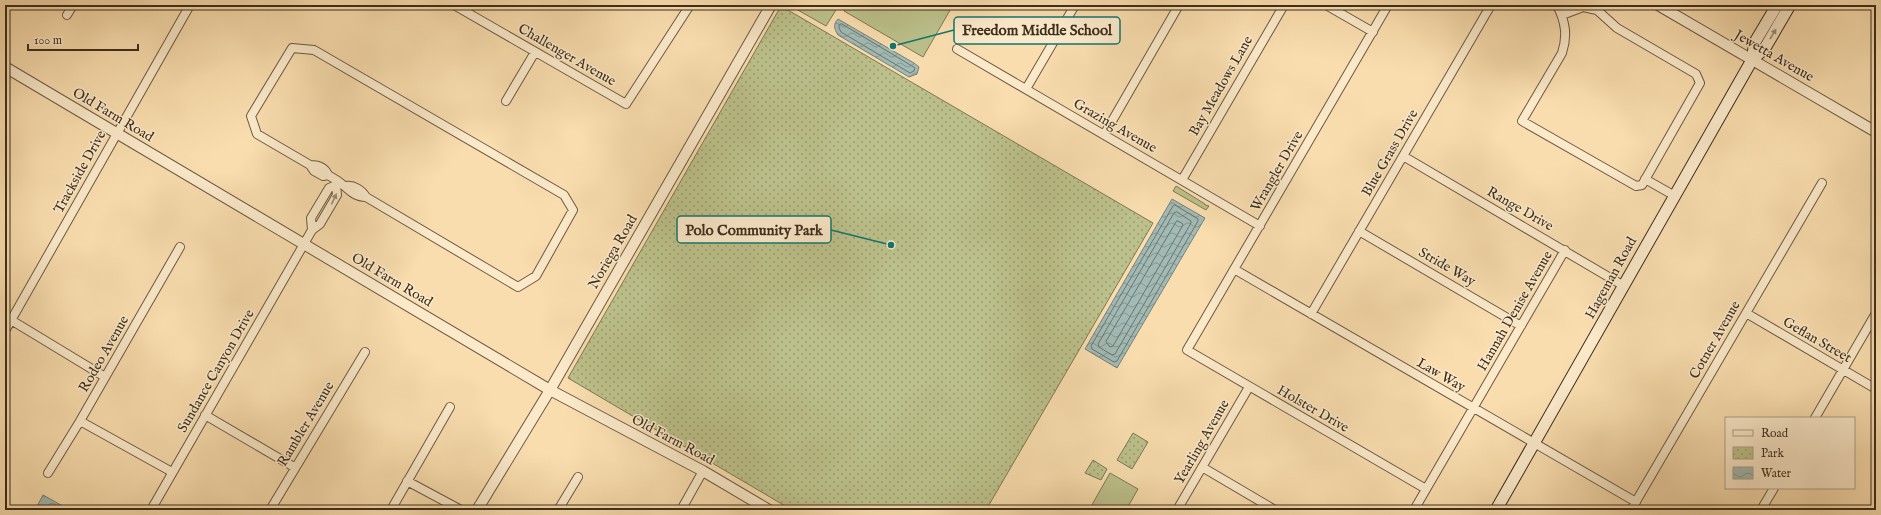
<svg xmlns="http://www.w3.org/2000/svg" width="1881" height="515" viewBox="0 0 1881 515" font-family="'IM FELL English',serif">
	<defs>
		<pattern id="park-dots" width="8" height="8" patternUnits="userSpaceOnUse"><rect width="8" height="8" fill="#bcc18b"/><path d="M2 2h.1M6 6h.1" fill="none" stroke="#9a9d71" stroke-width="1.8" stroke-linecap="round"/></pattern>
		<pattern id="water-waves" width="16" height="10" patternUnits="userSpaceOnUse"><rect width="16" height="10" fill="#a1bab5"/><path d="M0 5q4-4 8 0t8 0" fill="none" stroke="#849893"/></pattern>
	</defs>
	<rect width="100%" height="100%" fill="#f9ddae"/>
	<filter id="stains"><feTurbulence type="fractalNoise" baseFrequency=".005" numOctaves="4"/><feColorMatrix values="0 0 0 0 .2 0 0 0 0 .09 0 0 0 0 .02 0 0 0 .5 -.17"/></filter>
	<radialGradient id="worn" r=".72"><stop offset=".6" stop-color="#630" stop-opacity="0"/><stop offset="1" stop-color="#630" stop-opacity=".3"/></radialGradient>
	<path fill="#bcc18b" stroke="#7c7854" d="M798 5H839L826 26 796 9Z
		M847 5H953L923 57 844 11Z
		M1176 186 1205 204V205L1209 206 1206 210 1173 191Z
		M1110 473 1138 489 1126 510H1089Z"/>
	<path fill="url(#park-dots)" stroke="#7c7854" d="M781 6 1153 223 986 510H792L568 378Z
		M1133 433 1148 442 1132 469 1117 460Z
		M1093 460 1107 469 1101 480 1085 473Z"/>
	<path fill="url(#water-waves)" stroke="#798278" d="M838 19 914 63 919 67 917 74 909 77 838 35C834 29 833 24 838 19Z
		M1172 199 1205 218 1117 368 1085 349Z
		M43 495 70 510H35Z"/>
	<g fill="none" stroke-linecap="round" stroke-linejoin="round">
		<path stroke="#6f7469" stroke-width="1" d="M842 24 912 66 915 68 914 71 910 73 841 32 839 28V25Z
			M1175 205 1198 219V221L1117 361 1114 362 1092 349 1091 346 1173 206Z
			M1177 212 1191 221V223L1115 354 1112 355 1099 347 1098 344 1174 213Z
			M1177 221 1182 223 1183 225 1113 346 1110 347 1106 342Z"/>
		<g stroke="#6c5a41" stroke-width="10">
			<path id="minor" d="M454 5 626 104 690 5
				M1326 5 1373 32
				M1388 5 1187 350 1426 489
				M1557 5C1565 21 1568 35 1562 53L1522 121 1636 186 1642 185 1700 83 1696 74 1617 28 1597 10 1583 7 1562 15
				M67 15 73 5
				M957 49 1260 226
				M1026 89 1075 5
				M506 101 535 52
				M1104 135 1179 5
				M1403 156 1624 286
				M310 165 257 134 251 116 292 48 314 50 564 195 573 210 536 276 518 287 366 197
				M328 175 323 176 314 171 310 165C318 165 325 167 328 175L338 181
				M1645 179 1675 196
				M1182 180 1284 5
				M336 185 338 181C348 188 353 197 366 197 362 190 354 185 346 186
				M1359 231 1521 326
				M1234 269 1636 502
				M1746 313 1876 389
				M1311 314 1491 5
				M11 320 105 377
				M5 331 190 5
				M205 415 294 467
				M1815 418 1876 313
				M80 421 172 472
				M1202 467 1275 510
				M48 473 80 421 180 247
				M407 481 461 510
				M151 510 312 230 320 224 337 195 336 185 329 188 311 218 312 230
				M270 510 365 352
				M391 510 450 407
				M558 510 578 477
				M681 510 703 471
				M1177 510 1249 387
				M1414 510 1565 250
				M1631 510 1822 183
				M1761 510 1774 488"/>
		</g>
		<g stroke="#6c5a41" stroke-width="12">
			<path id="tertiary" d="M1658 5 1876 132
				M5 67 550 390 703 471 769 510
				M477 510 550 390 771 5"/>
		</g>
		<g stroke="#3d2e1d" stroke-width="13">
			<path id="secondary" d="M1752 60 1755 42 1777 5
				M1496 510 1752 60 1765 48 1790 5"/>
		</g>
		<use href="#minor" stroke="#fbe9ca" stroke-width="8"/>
		<use href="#tertiary" stroke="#fbe9ca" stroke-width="10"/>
		<use href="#secondary" stroke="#fbe9ca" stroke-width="11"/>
	</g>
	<defs><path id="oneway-solid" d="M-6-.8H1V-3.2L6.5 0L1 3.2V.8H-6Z"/></defs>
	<g fill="#9c8c74">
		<use href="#oneway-solid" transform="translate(1773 34) rotate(-59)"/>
		<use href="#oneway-solid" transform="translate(334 199) rotate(-65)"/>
	</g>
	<g text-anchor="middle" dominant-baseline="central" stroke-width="3" stroke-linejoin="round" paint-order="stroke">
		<g font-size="14" fill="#3d2e1d" stroke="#fbe9ca">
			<text transform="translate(567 55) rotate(30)">Challenger Avenue</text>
			<text transform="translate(1774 56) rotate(30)">Jewetta Avenue</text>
			<text transform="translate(1221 86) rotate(-60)">Bay Meadows Lane</text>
			<text transform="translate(113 115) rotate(31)">Old Farm Road</text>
			<text transform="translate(1115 126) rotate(30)">Grazing Avenue</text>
			<text transform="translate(1390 153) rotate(-60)">Blue Grass Drive</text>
			<text transform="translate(1277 171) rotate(-60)">Wrangler Drive</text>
			<text transform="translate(80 172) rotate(-61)">Trackside Drive</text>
			<text transform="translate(1520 209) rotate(30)">Range Drive</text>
			<text transform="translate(613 252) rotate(-60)">Noriega Road</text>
			<text transform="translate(1447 267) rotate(30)">Stride Way</text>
			<text transform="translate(1611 278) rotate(-61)">Hageman Road</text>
			<text transform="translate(392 280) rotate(31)">Old Farm Road</text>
			<text transform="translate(1515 311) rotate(-60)">Hannah Denise Avenue</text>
			<text transform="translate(1715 340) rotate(-60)">Cotner Avenue</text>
			<text transform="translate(1817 340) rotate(30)">Geflan Street</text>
			<text transform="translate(104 354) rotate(-60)">Rodeo Avenue</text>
			<text transform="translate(216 371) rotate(-60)">Sundance Canyon Drive</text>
			<text transform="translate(1441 375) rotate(30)">Law Way</text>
			<text transform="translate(1313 409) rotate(30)">Holster Drive</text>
			<text transform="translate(306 424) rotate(-59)">Rambler Avenue</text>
			<text transform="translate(673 440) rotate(28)">Old Farm Road</text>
			<text transform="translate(1202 442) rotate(-60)">Yearling Avenue</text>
		</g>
	</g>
	<path fill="none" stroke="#0f766e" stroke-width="1.5" d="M893 46L954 30M891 245L831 230"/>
	<g fill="#0f766e" stroke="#fbe9ca" stroke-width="1.5">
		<circle cx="893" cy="46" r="4"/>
		<circle cx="891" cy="245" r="4"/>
	</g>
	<g fill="#fbe9ca" stroke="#0f766e" stroke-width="1.5">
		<rect x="954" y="17" width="166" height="27" rx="4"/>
		<rect x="677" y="216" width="154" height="27" rx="4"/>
	</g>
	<g font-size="15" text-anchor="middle" font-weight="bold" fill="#3d2e1d">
		<text x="1037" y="35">Freedom Middle School</text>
		<text x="754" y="235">Polo Community Park</text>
	</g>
	<rect width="1881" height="515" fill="none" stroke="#f9ddae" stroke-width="20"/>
	<rect x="6" y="6" width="1869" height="503" fill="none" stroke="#3d2e1d" stroke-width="2"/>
	<rect x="10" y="10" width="1861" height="495" fill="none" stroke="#3d2e1d"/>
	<rect x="1725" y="417" width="130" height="72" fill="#fbe9ca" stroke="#af9e85"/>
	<rect x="1733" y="430" width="20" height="6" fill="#fbe9ca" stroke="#af9e85"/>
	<text x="1761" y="437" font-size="12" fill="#3d2e1d">Road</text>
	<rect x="1733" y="447" width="20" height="12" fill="url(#park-dots)" stroke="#af9e85"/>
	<text x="1761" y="457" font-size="12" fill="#3d2e1d">Park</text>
	<rect x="1733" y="467" width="20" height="12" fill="url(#water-waves)" stroke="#af9e85"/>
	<text x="1761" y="477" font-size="12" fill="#3d2e1d">Water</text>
	<path d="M28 44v6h110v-6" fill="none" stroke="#3d2e1d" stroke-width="2"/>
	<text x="34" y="44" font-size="12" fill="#3d2e1d" stroke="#fbe9ca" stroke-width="3" paint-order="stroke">100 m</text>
	<rect width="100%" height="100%" filter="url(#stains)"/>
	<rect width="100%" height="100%" fill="url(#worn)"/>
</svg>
